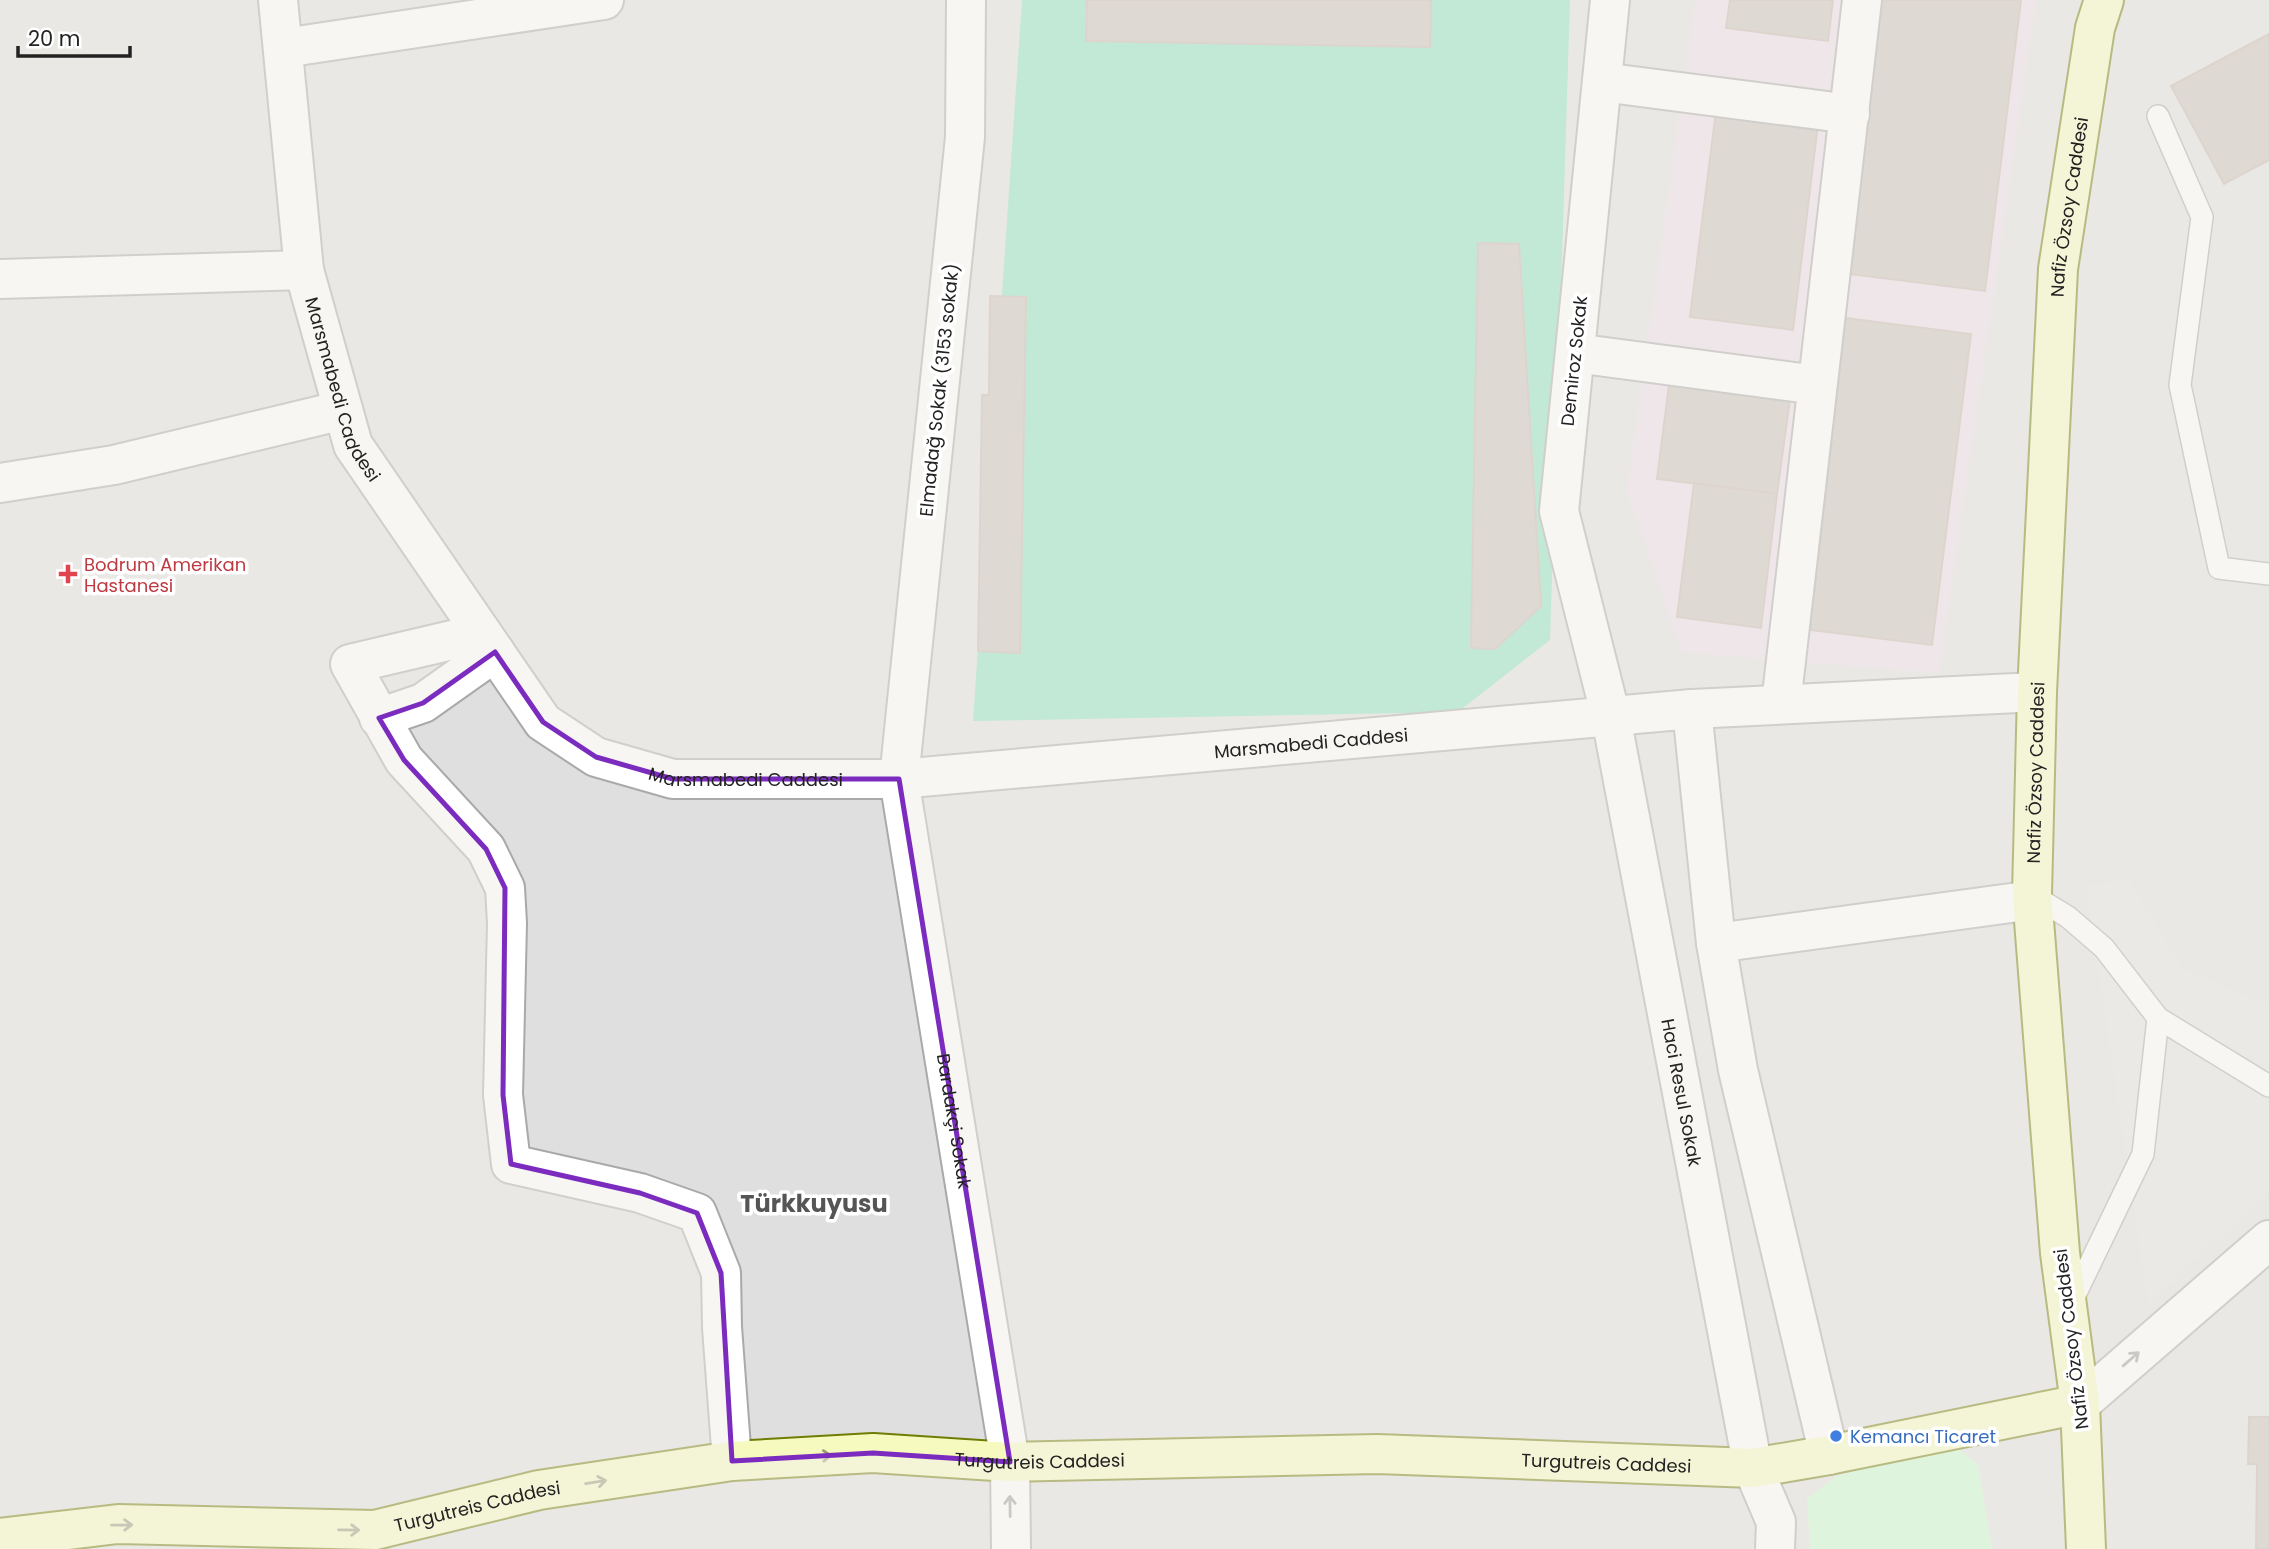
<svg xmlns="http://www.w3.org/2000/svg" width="2269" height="1549" viewBox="0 0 2269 1549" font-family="Poppins,sans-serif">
	<rect width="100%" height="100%" fill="#f2efe9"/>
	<path fill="#e0dfdf" d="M0 0H2269V1549H0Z"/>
	<path fill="#ebdbe8" d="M1695 0H2036L1939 673 1681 652 1627 491Z"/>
	<path fill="#c8facc" d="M1915 1449H1959L1978 1465 1992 1549H1810L1807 1499 1835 1477Z"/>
	<path fill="#88e0be" d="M1022 0H1570L1550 640 1458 712 973 721Z"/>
	<path fill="#e2e2e2" d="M2128 877 2182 968 2269 1005V1191L2148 1307 2086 887Z"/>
	<path fill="#c7bfb8" stroke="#c4b6ab" stroke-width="2" d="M1087 0H1431L1430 47 1086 41Z
		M1730 0H1833L1828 41 1726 28Z
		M1875 0H2021L1985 291 1841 273Z
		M2269 34V160L2224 184 2171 86Z
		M1716 111 1818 124 1793 330 1690 317Z
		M1478 243 1519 244 1541 606 1495 649 1471 648Z
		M990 296 1026 297 1020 653 978 651 982 395H989Z
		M1846 318 1971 334 1932 645 1810 630Z
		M1670 377 1791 392 1777 494 1657 479Z
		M1694 483 1777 494 1761 628 1677 617Z
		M2249 1417H2269V1549H2256L2257 1464H2248Z"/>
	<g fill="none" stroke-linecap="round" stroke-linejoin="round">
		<g stroke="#a9a9a9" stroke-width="24">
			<path id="service" d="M2158 116 2202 217 2180 385 2219 568 2269 574
				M2032 895 2068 917 2104 948 2158 1018 2269 1086
				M2071 1303 2143 1154 2158 1018"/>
		</g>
		<g stroke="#a9a9a9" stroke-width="42">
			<g id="minor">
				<path d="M278 0 304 270"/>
				<path id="s1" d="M966 0 965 137 899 779 1010 1462"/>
				<path id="s2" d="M1610 0 1559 511 1611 717 1753 1468 1776 1522 1775 1549"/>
				<path d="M284 48 604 0"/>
				<path d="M1602 82 1850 114"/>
				<path id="s3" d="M0 279 304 270 353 445 543 722 596 757 673 779H899L1692 709 2037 692"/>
				<path d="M1575 353 1817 385"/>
				<path d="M0 483 114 465 343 410"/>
				<path d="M482 633 350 664 404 760 486 849 505 888 507 923 503 1095 511 1164 640 1193 697 1213 721 1273 722 1327 732 1461"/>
				<path d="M1781 704 1862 0"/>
				<path d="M1692 709 1716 943 1738 1070 1829 1455"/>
				<path d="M379 718 423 703 495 652"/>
				<path d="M1716 943 2033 900"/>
				<path d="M2080 1404 2269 1240"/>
			</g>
		</g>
		<g stroke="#a9a9a9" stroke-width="42">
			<path id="tertiary" d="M1010 1462 1011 1549"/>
		</g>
		<g stroke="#707d05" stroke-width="42">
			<g id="secondary">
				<path id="s4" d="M0 1538 118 1524 375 1530 539 1490 732 1461 873 1453 1010 1462 1377 1454 1753 1468 1829 1455 2080 1404"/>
				<path id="s5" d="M2086 1549 2080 1404 2060 1253 2032 895 2037 692 2058 269 2095 28 2104 0"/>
			</g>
		</g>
		<use href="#service" stroke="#fff" stroke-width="21"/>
		<use href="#minor" stroke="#fff" stroke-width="38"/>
		<use href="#tertiary" stroke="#fff" stroke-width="38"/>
		<use href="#secondary" stroke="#f7fabf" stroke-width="38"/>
	</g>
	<defs><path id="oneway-shaft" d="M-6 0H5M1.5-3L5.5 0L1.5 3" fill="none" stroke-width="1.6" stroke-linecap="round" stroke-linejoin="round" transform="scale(1.75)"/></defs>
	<g stroke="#9c9c9c">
		<use href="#oneway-shaft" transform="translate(2131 1359) rotate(-41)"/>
		<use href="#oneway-shaft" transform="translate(1010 1506) rotate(-91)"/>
	</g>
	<g stroke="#979978">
		<use href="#oneway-shaft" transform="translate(821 1456) rotate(-3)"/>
		<use href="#oneway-shaft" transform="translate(596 1482) rotate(-9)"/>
		<use href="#oneway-shaft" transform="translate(122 1525) rotate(-1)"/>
		<use href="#oneway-shaft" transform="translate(349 1530) rotate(1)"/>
	</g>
	<path d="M0 0H2269V1549H0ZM495 652 543 722 596 757 673 779H899L1010 1462 873 1453 732 1461 721 1273 697 1213 640 1193 511 1164 503 1095 505 888 486 849 404 760 379 718 423 703Z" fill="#f2efe9" fill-opacity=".55" fill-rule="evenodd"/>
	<path fill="none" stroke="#7b2cbf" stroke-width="5" stroke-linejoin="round" d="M495 652 543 722 596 757 673 779H899L1010 1462 873 1453 732 1461 721 1273 697 1213 640 1193 511 1164 503 1095 505 888 486 849 404 760 379 718 423 703Z"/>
	<path fill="#e0444e" stroke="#fff" stroke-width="2.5" d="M64.5 563.5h7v7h7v7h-7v7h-7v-7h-7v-7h7z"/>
	<circle fill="#3f7fe0" stroke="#fff" stroke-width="2.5" cx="1836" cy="1436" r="7"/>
	<g text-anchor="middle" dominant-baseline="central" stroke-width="7" stroke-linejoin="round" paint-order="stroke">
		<g font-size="18" fill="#222" stroke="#fff">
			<text stroke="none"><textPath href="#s5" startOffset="1346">Nafiz Özsoy Caddesi</textPath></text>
			<text transform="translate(1574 361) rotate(-84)">Demiroz Sokak</text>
			<text stroke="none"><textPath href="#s3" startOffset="430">Marsmabedi Caddesi</textPath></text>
			<text transform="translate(939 390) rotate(-84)">Elmadağ Sokak (3153 sokak)</text>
			<text stroke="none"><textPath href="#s3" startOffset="1605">Marsmabedi Caddesi</textPath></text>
			<text stroke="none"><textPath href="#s5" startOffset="779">Nafiz Özsoy Caddesi</textPath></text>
			<text stroke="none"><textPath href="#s3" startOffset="1038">Marsmabedi Caddesi</textPath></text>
			<text stroke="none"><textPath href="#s2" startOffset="1108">Haci Resul Sokak</textPath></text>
			<text stroke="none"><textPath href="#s1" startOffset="1129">Bardakçi Sokak</textPath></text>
			<text transform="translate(2071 1339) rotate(-97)">Nafiz Özsoy Caddesi</text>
			<text stroke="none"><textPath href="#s4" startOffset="1048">Turgutreis Caddesi</textPath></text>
			<text stroke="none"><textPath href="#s4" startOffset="1615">Turgutreis Caddesi</textPath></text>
			<text stroke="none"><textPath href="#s4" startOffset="481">Turgutreis Caddesi</textPath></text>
		</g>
		<g font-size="18" fill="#be3a42" stroke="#fff" text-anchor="start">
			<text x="84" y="564">Bodrum Amerikan<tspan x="84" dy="21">Hastanesi</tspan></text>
		</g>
		<g font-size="18" fill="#366cbe" stroke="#fff" text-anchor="start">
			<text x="1850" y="1436">Kemancı Ticaret</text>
		</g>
		<g font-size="24" font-weight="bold" fill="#555" stroke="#fff">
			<text x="814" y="1203">Türkkuyusu</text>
		</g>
	</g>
	<path d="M18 46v10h112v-10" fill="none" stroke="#222222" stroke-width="3.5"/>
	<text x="28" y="46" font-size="21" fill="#222222" stroke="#ffffff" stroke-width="5" paint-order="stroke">20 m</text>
</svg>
